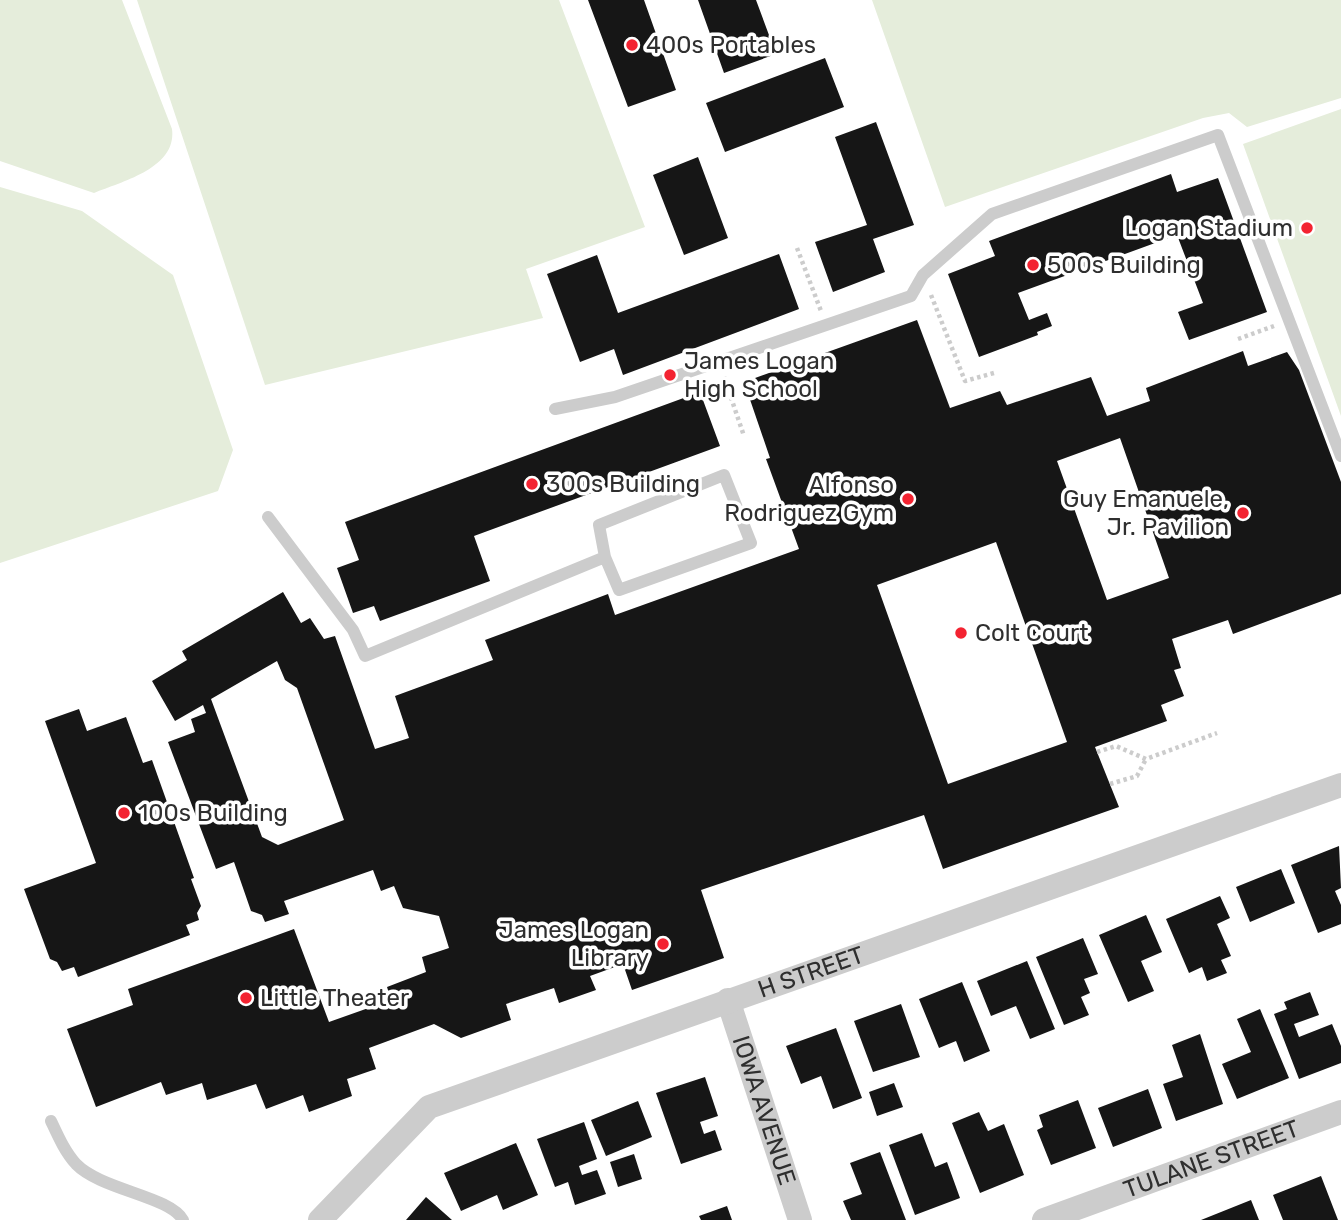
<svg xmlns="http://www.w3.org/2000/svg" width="1341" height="1220" viewBox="0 0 1341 1220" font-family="Rubik,sans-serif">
	<rect width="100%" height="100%" fill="#fff"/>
	<path fill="#e5eddb" d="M0 0H122L172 129C177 168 123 181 94 193L0 161Z
		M137 0H559L645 227 526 269 543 318 265 385Z
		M872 0H1341V98L1247 127 1229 113 1203 118 945 207Z
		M1341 109V416L1243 144Z
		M0 187 82 211 173 275 233 450 218 491 0 563Z"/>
	<path fill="#161616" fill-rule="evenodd" d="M588 0H644L676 90 628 107Z
		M698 0H756L776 54 724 73Z
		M825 58 844 107 725 152 706 103Z
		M876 122 914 225 873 239 885 272 833 292 815 242 867 225 835 137Z
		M698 157 728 238 684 255 653 175Z
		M1171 174 1177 192 1218 178 1267 312 1189 340 1178 312 1203 303 1177 235 1018 293 1029 320 1047 313 1052 326 1037 332 1038 335 979 357 948 274 995 256 989 241Z
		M779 254 799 309 623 375 614 349 580 362 547 274 597 255 618 313Z
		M917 320 950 408 1000 391 1007 405 1091 377 1107 416 1150 401 1146 388 1243 351 1248 366 1287 352 1299 370 1341 482V594L1233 634 1228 620 1172 639 1181 668 1174 670 1184 696 1161 705 1167 721 1095 747 1119 807 943 869 924 815 701 890 724 958 632 990 623 964 590 976 596 990 559 1003 554 988 506 1004 511 1020 461 1038 434 1024 369 1048 376 1069 347 1079 352 1096 309 1112 303 1095 266 1109 256 1084 207 1100 202 1083 166 1095 161 1082 96 1107 67 1029 133 1005 128 989 294 929 329 1022 391 1000 387 987 426 972 422 957 449 948 439 916 403 908 394 886 381 891 373 870 284 901 289 914 265 922 262 915 251 911 234 862 216 869 168 742 195 732 191 719 206 713 203 705 175 721 152 681 187 660 182 651 283 592 301 623 310 618 324 639 335 636 375 749 409 738 395 696 493 660 485 640 608 594 615 615 799 549 766 459 770 458 744 382ZM1120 438 1169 578 1107 600 1057 461ZM996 542 1067 742 948 784 877 585ZM277 661 285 680 297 688 344 820 278 845 262 837 211 699Z
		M700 392 720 446 474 536 490 581 380 621 374 606 353 613 337 568 359 560 345 522Z
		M79 709 87 731 126 717 143 763 152 760 194 878 191 879 201 906 197 913 199 920 186 925 190 935 78 977 74 967 62 971 57 962 50 959 24 889 96 863 45 721Z
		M1339 846 1341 888 1335 891 1341 905V924L1318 933 1291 865Z
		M1281 869 1295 903 1250 922 1236 887Z
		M1220 896 1230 918 1217 924 1231 956 1221 960 1227 973 1207 981 1202 967 1189 973 1166 919Z
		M1146 915 1162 952 1141 961 1154 991 1128 1002 1099 935Z
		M1083 938 1098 974 1084 979 1090 993 1081 997 1089 1015 1064 1025 1036 957Z
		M1027 961 1055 1029 1030 1039 1016 1006 991 1016 977 981Z
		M962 982 990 1051 964 1062 956 1041 939 1048 919 999Z
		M1310 992 1319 1015 1294 1024 1299 1037 1332 1024 1341 1046V1063L1299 1079 1274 1014 1287 1009 1284 1002Z
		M901 1004 920 1057 873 1072 854 1021Z
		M1260 1009 1289 1078 1237 1099 1222 1064 1251 1052 1237 1019Z
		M836 1028 862 1098 833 1109 821 1076 801 1084 786 1046Z
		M1200 1034 1223 1104 1176 1121 1163 1084 1183 1077 1172 1045Z
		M705 1077 718 1116 700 1122 704 1134 715 1130 722 1150 681 1164 656 1093Z
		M894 1083 903 1107 877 1116 869 1092Z
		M1148 1089 1162 1128 1113 1147 1098 1108Z
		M1078 1100 1096 1148 1051 1165 1037 1130 1043 1127 1039 1115Z
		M638 1101 652 1137 606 1156 591 1120Z
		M979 1112 988 1131 1004 1124 1024 1175 980 1193 952 1123Z
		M584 1122 597 1159 579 1166 582 1175 597 1170 606 1194 575 1205 568 1182 555 1187 537 1139Z
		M922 1133 935 1167 947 1162 960 1198 915 1215 889 1145Z
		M516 1143 538 1195 503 1210 497 1195 461 1211 444 1173Z
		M880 1152 906 1220H851L843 1201 862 1194 850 1163Z
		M634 1154 642 1179 618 1187 610 1162Z
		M1321 1176 1338 1220H1283L1273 1195Z
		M426 1197 452 1220H406Z
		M1251 1200 1259 1220H1201Z
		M727 1206 732 1220H701L699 1216Z"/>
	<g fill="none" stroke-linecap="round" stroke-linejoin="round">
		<path stroke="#ccc" stroke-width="4.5" stroke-dasharray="3.5 3.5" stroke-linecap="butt" d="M797 248 821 311
			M931 295 965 381 994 373
			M1238 339 1274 326
			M724 377 744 436
			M1097 752 1116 746 1146 759 1217 733
			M1110 784 1137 776 1146 759"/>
		<path stroke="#ccc" stroke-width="12" d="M555 409 615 397 911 296 923 275 992 214 1218 135 1341 456
			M268 517 353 630 365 656 605 557 619 590 751 543 724 475 599 525 605 557
			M51 1121C58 1136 65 1152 76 1164 101 1190 170 1196 183 1220"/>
		<g stroke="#ccc" stroke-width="24">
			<path id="s1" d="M728 1000 800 1220"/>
			<path id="s2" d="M320 1220 429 1107 1341 785"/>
			<path id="s3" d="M1044 1220 1341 1112"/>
		</g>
	</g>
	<g fill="#f32331" stroke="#fff" stroke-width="2.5">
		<circle cx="632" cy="45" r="7"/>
		<circle cx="1307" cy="228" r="7"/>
		<circle cx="1033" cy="265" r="7"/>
		<circle cx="670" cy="375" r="7"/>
		<circle cx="532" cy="484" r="7"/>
		<circle cx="908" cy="499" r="7"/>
		<circle cx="1243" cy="513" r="7"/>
		<circle cx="961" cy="633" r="7"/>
		<circle cx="124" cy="813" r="7"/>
		<circle cx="663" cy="944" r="7"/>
		<circle cx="246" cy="998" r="7"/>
	</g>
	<g text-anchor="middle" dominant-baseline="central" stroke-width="7" stroke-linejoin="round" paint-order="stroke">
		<g font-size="24" fill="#2f2f2f" stroke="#fff" text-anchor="start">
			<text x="646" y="45">400s Portables</text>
			<text x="1293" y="228" text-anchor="end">Logan Stadium</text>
			<text x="1047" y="265">500s Building</text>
			<text x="684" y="361">James Logan<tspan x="684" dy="28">High School</tspan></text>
			<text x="546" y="484">300s Building</text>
			<text x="894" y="485" text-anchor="end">Alfonso<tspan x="894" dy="28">Rodriguez Gym</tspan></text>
			<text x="1229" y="499" text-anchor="end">Guy Emanuele,<tspan x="1229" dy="28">Jr. Pavilion</tspan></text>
			<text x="975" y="633">Colt Court</text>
			<text x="138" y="813">100s Building</text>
			<text x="649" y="930" text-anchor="end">James Logan<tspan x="649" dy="28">Library</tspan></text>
			<text x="260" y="998">Little Theater</text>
		</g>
		<g font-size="24" fill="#2f2f2f" stroke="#fff">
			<text stroke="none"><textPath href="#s2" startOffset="562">H STREET</textPath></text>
			<text stroke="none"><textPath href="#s1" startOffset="116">IOWA AVENUE</textPath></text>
			<text stroke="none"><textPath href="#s3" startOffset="178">TULANE STREET</textPath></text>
		</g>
	</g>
</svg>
